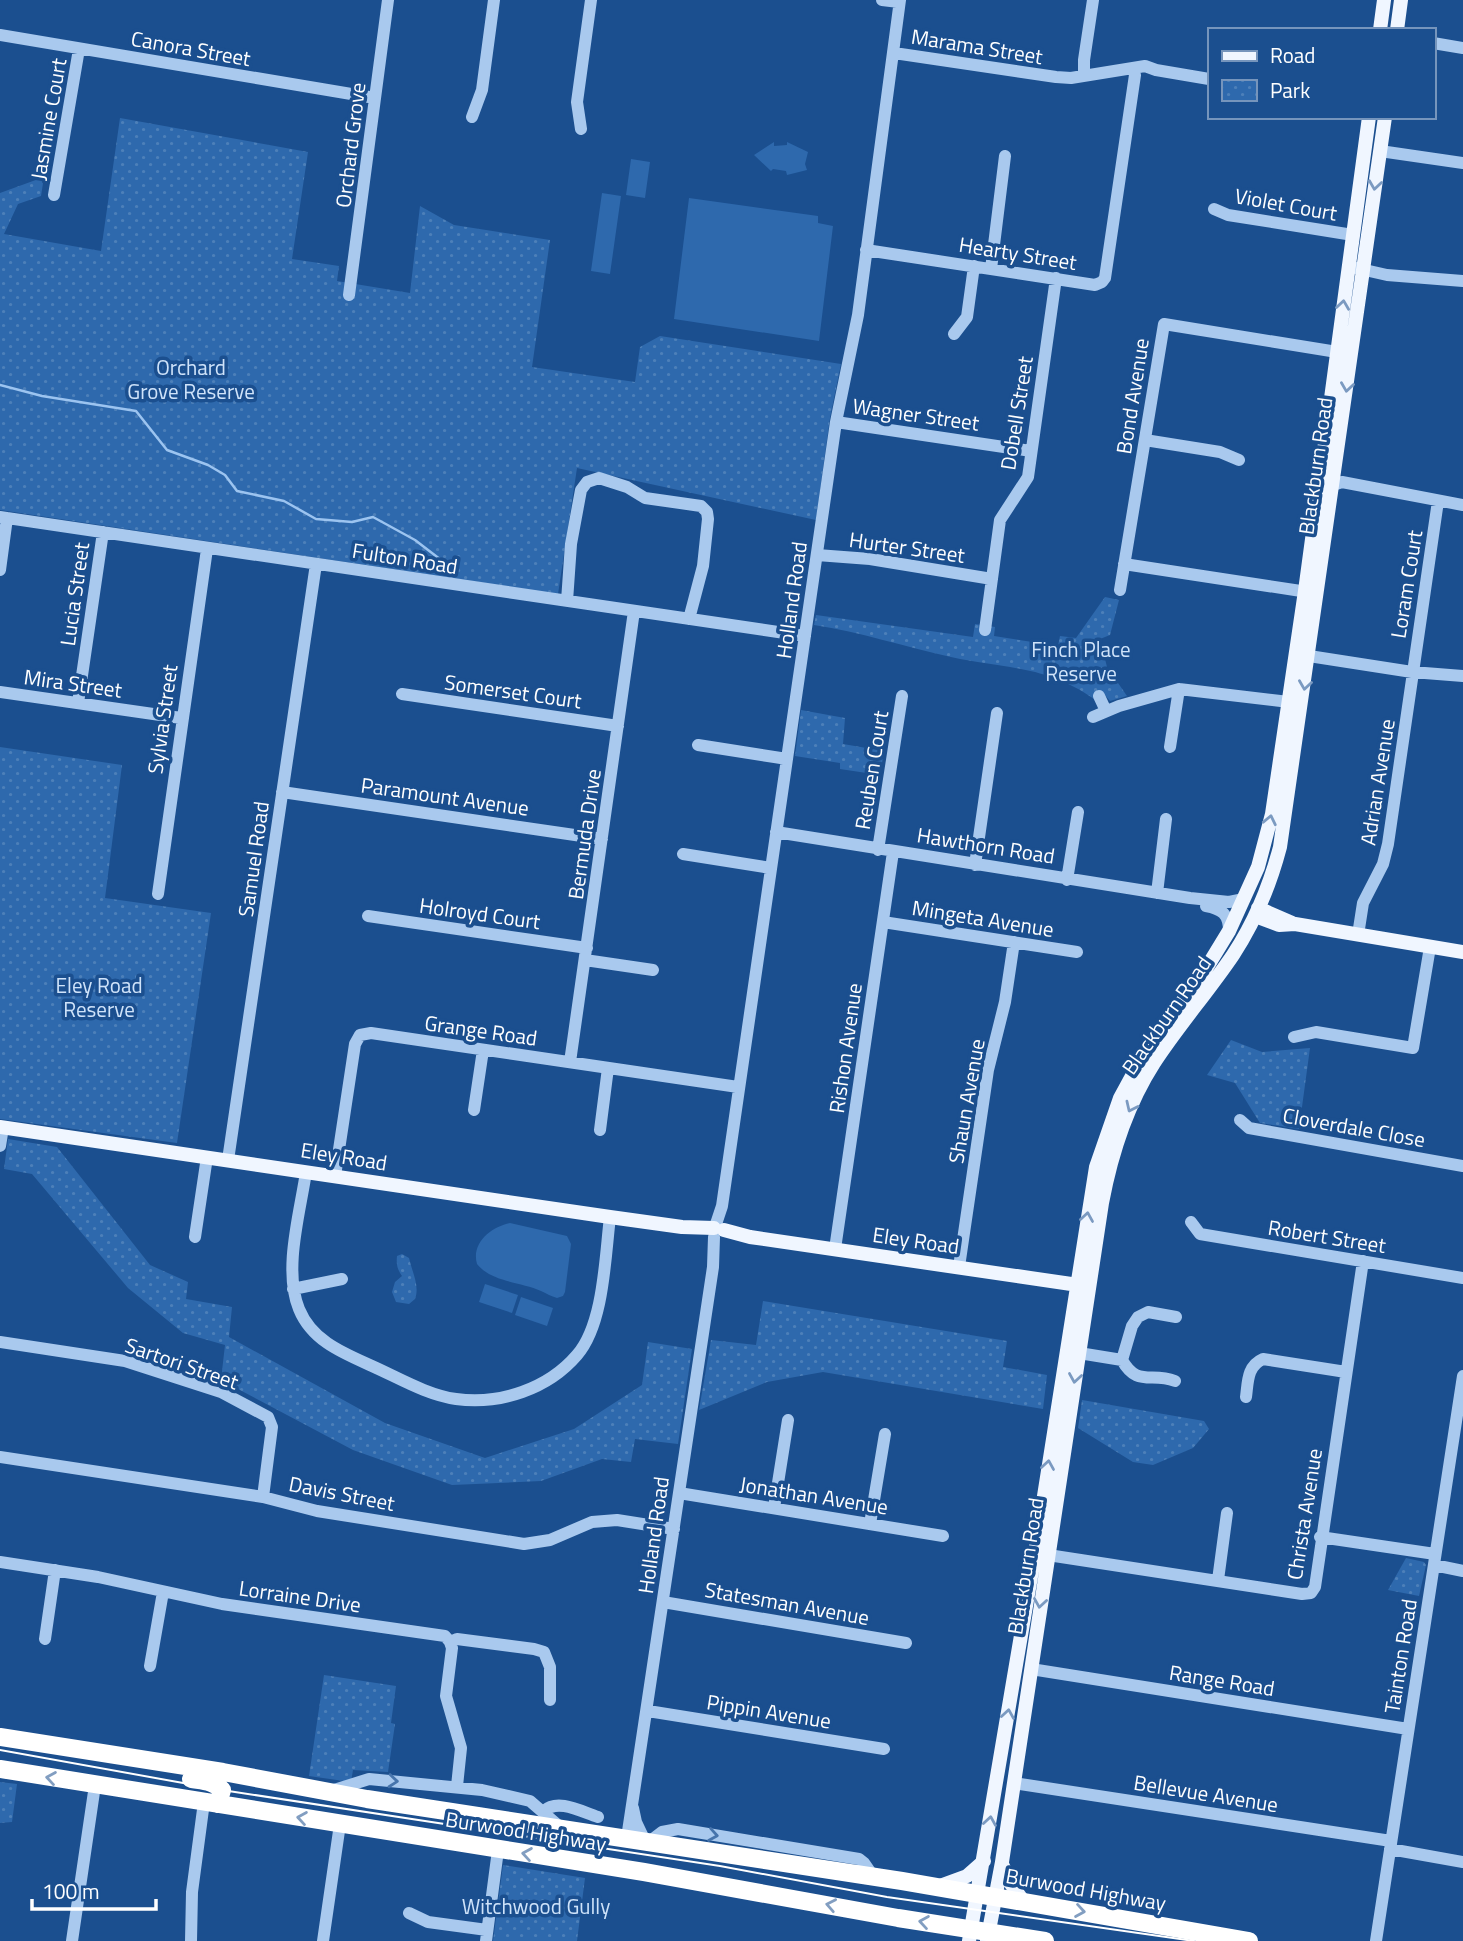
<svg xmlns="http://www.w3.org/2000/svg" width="1463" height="1941" viewBox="0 0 1463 1941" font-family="'Titillium Web',sans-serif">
	<defs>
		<pattern id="park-dots" width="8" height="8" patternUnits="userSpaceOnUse" patternTransform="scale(1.75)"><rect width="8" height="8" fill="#2e69ad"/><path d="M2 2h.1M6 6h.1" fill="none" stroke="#4d80b9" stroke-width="1.8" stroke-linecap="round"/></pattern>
	</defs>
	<rect width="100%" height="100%" fill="#1b4f8f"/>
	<path fill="#2e69ad" d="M774 142V146L787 145V142L808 152 805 164 807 170 787 175 786 171 773 169 771 171 754 155Z
		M631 159 650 162 645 198 626 195Z
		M602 193 621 196 610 274 591 271Z
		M689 198 818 216V223L833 226 819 341 674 319Z
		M510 1223 567 1236 571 1244 565 1292 563 1296 557 1298C551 1296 547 1294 541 1291 521 1282 491 1282 477 1264 471 1243 491 1227 510 1223Z
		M485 1284 518 1295 512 1313 479 1302Z
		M521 1297 553 1308 547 1326 515 1315Z"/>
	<path fill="url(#park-dots)" d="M120 118 308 152 292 259 339 266 337 281 410 293 420 206 454 225 550 240 532 367 635 382 640 347 660 336 841 364 830 418 816 520 577 468 558 594 0 510V193L44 177 41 196 18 204 4 234 101 251Z
		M1105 597 1119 600 1110 635 1100 639 1107 667 1127 696 1110 701 1104 694 1094 699C1045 665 1006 669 951 657 905 647 861 632 814 625L816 615 973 637 975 624 995 627 994 636 1058 646 1060 636 1076 638Z
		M801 710 845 718 843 744 884 751 880 775 840 769V763L795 756Z
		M0 747 122 765 105 898 211 913 177 1143 0 1119Z
		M1231 1040 1262 1052 1310 1048 1299 1129 1260 1123 1235 1083 1207 1075Z
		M8 1139 57 1147 150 1265 188 1282 186 1299 232 1307 229 1337 385 1423 485 1458 574 1429 642 1385 648 1342 692 1349 678 1444 635 1439 631 1462 602 1459 541 1481 452 1485 353 1450 221 1380 225 1345 183 1333 128 1288 32 1174 4 1169Z
		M402 1254 409 1258C412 1272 420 1286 415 1299L409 1304 396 1302 392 1292 395 1282 402 1276C398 1270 396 1266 397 1256Z
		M763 1301 1007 1341 1003 1367 1047 1375 1043 1409 823 1372 767 1382 699 1410 711 1340 756 1345Z
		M1082 1400 1204 1421 1209 1429 1193 1448 1153 1465 1133 1462 1078 1428Z
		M1406 1558 1424 1562 1426 1565 1419 1596 1388 1590Z
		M324 1675 396 1686 391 1723 395 1724 388 1772 353 1770 351 1782 309 1776Z
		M0 1782 17 1784 12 1822 0 1823Z
		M503 1865 585 1878 577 1941H493Z"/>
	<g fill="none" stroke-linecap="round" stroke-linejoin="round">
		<path stroke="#9cc4f0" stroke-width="2.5" d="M0 385 42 396 136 411 167 450 208 465 225 475 237 491 284 501 316 519 352 522 373 517 415 540 445 563"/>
		<path stroke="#a9c9ee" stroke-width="12" d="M882 0 899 2
			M0 35 375 98
			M1433 43 1463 48
			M894 53 1056 77 1071 78 1145 66 1156 70 1209 79
			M1084 75V60L1093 0
			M472 117 482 90 494 0
			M581 129 577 102 591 0
			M1380 151 1463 163
			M54 195 79 49
			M1214 209 1228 215 1353 235
			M866 250 1095 285 1102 282 1105 278 1135 75
			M1356 268 1387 275 1463 281
			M991 269 1005 156
			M349 295 388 0
			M954 334 967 317 974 266
			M836 422 1031 451
			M1145 440 1220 452 1239 460
			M1333 485 1342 482 1463 505
			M0 517 805 636
			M817 555 870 559 992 579
			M1124 564 1314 593
			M0 570 7 518
			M1120 590 1164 324 1337 352
			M567 601 571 544 581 490 587 482 599 478 627 487 645 498 701 506 707 512 708 519 703 566 689 619
			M985 630 1000 520 1028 477 1056 278
			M1309 656 1412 672 1463 676
			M0 692 181 718
			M402 694 618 726
			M1099 696 1106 711
			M78 703 103 532
			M1093 717 1119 706 1179 689 1289 702
			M698 745 787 759
			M1170 747 1179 689
			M282 792 602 839
			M776 832 1190 898 1229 902 1244 899
			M878 850 902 696
			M683 854 771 868
			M975 865 997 713
			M1067 880 1078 812
			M1157 893 1166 819
			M158 894 207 549
			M1206 906C1222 909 1229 914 1229 931
			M368 916 587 948
			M883 922 1077 952
			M1358 935 1363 903 1383 864 1388 844 1438 501
			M585 960 653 970
			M1294 1037 1316 1032 1413 1048 1430 947
			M570 1062 634 611
			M474 1110 483 1050
			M1240 1120 1249 1128 1463 1166
			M600 1130 608 1068
			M0 1146 3 1127
			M228 1160 316 564
			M306 1172C300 1213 283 1270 299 1309 312 1341 343 1353 372 1366 399 1378 427 1395 456 1399 500 1405 548 1389 577 1355 604 1324 605 1257 610 1217
			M335 1176 355 1044 360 1035 371 1033 738 1087
			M1191 1222 1200 1234 1463 1278
			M715 1227 722 1206 836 422 858 315 900 0
			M195 1237 207 1157
			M835 1249 893 852
			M959 1267 988 1070 1005 1002 1014 942
			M293 1289 342 1279
			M0 1342 125 1361 221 1392 268 1417 272 1427 263 1497
			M1079 1353 1122 1360
			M1175 1381C1151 1372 1137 1387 1122 1360L1132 1326 1138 1317 1148 1312 1176 1317
			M1246 1397C1248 1382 1247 1366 1263 1359L1346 1372
			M0 1457 263 1497 317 1511 524 1544 550 1540 592 1522 617 1520 674 1529
			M679 1493 943 1536
			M774 1508 788 1420
			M870 1524 885 1434
			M1320 1537 1435 1554
			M1048 1555 1302 1594 1311 1593 1315 1587 1363 1261
			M0 1562 98 1577 222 1604 445 1636 450 1642 457 1639 534 1649 544 1652 550 1667V1700
			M1434 1565 1463 1571
			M1218 1580 1227 1513
			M663 1602 906 1643
			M45 1639 55 1570
			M450 1642 452 1648 446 1696 461 1748 457 1786
			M150 1666 163 1592
			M1031 1669 1408 1729
			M648 1711 884 1749
			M1014 1783 1391 1841
			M334 1790 369 1779 482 1790 530 1801 560 1827
			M633 1808 636 1822 645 1841
			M544 1811C558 1798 582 1812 598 1817
			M627 1838 713 1267 714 1237
			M649 1842 662 1832 678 1829 859 1859 864 1863 873 1876
			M1390 1849 1463 1862
			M409 1913 428 1922 487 1930
			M72 1941 95 1785
			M191 1941 192 1892 204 1802
			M323 1941 340 1824
			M486 1941 498 1850
			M1376 1941 1463 1376"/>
		<path stroke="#f0f6ff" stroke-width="14" d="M1380 30 1384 0
			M1397 30 1401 0
			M1258 908 1292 923
			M1255 916 1279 925 1295 924 1463 952
			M0 1127 610 1217 682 1227 714 1228
			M724 1230 750 1237 1085 1286
			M1002 1864 1011 1884 1024 1902
			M937 1887 967 1876 984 1861
			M969 1941 1035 1553 1096 1167 1120 1098 1145 1052 1204 972 1229 931 1258 867 1272 814 1305 591 1369 117
			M987 1941 1002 1862 1102 1203C1111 1155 1127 1105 1154 1063 1178 1026 1208 992 1233 955 1254 923 1270 885 1280 847L1385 117"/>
		<path stroke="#fff" stroke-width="18" d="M0 1737 223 1772 367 1799 902 1881 1249 1941
			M0 1769 644 1872 898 1918 1045 1941
			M191 1779C202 1781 214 1781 222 1790L218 1804"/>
		<path stroke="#fff" stroke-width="2" d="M0 1750 222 1790 720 1866 887 1897 1194 1941"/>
	</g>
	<defs><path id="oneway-chevron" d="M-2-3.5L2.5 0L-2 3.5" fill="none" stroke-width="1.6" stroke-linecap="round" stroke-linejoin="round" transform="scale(1.75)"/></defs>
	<g stroke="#7b9ac1">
		<use href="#oneway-chevron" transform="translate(1375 185) rotate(98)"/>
		<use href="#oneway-chevron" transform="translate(1343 305) rotate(-82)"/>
		<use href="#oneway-chevron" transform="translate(1347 387) rotate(98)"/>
		<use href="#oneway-chevron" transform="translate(1305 685) rotate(98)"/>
		<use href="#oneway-chevron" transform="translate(1270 820) rotate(-78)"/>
		<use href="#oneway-chevron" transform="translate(1131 1107) rotate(115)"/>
		<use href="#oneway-chevron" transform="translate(1087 1217) rotate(-81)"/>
		<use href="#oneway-chevron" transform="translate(1075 1378) rotate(99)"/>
		<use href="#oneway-chevron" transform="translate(1048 1465) rotate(-81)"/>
		<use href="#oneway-chevron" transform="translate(1040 1603) rotate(99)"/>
		<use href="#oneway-chevron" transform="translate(1008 1714) rotate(-81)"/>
		<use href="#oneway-chevron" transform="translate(990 1821) rotate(-81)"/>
	</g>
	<g stroke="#829ec1">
		<use href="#oneway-chevron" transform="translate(51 1778) rotate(-171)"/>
		<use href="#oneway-chevron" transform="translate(302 1818) rotate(-171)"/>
		<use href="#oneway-chevron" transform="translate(527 1854) rotate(-171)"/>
		<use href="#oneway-chevron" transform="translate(831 1905) rotate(-169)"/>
		<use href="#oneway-chevron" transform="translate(1080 1911) rotate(9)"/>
		<use href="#oneway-chevron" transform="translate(924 1922) rotate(-171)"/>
	</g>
	<g stroke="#4674ac">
		<use href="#oneway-chevron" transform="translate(393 1781) rotate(5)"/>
		<use href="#oneway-chevron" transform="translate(713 1835) rotate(10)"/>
	</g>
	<g text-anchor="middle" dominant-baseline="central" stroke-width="7" stroke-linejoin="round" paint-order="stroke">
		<g font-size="21" fill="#fff" stroke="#1b4f8f">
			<text transform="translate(977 46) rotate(9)">Marama Street</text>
			<text transform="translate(191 48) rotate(10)">Canora Street</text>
			<text transform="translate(48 119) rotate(-80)">Jasmine Court</text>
			<text transform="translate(350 145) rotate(-83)">Orchard Grove</text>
			<text transform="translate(1286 204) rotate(10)">Violet Court</text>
			<text transform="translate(1018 253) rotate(9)">Hearty Street</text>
			<text transform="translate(1132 396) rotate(-81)">Bond Avenue</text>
			<text transform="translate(1016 413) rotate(-81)">Dobell Street</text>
			<text transform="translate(916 414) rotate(8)">Wagner Street</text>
			<text transform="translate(1315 466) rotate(-82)">Blackburn Road</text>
			<text transform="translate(907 547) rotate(8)">Hurter Street</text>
			<text transform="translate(405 558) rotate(9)">Fulton Road</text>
			<text transform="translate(1406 584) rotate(-81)">Loram Court</text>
			<text transform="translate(74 594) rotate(-82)">Lucia Street</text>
			<text transform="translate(791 600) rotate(-82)">Holland Road</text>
			<text transform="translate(73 683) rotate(8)">Mira Street</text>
			<text transform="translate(513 691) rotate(8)">Somerset Court</text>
			<text transform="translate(162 719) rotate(-82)">Sylvia Street</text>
			<text transform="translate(871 770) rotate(-81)">Reuben Court</text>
			<text transform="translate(1377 782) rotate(-81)">Adrian Avenue</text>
			<text transform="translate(445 796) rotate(8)">Paramount Avenue</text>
			<text transform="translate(584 834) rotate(-82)">Bermuda Drive</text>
			<text transform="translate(986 845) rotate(9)">Hawthorn Road</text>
			<text transform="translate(253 859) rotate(-82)">Samuel Road</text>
			<text transform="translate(480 913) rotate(8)">Holroyd Court</text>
			<text transform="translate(983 918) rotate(9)">Mingeta Avenue</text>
			<text transform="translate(1166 1015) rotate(-55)">Blackburn Road</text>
			<text transform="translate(481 1030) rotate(8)">Grange Road</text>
			<text transform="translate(845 1048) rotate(-82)">Rishon Avenue</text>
			<text transform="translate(966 1101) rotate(-80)">Shaun Avenue</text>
			<text transform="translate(1354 1127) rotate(10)">Cloverdale Close</text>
			<text transform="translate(344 1156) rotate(9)">Eley Road</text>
			<text transform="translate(1327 1236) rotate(9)">Robert Street</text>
			<text transform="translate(916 1240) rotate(8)">Eley Road</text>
			<text transform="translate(182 1363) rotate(19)">Sartori Street</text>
			<text transform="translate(342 1493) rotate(11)">Davis Street</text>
			<text transform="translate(814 1495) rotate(9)">Jonathan Avenue</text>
			<text transform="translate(1304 1514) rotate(-81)">Christa Avenue</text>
			<text transform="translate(653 1535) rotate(-82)">Holland Road</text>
			<text transform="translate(1025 1566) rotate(-81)">Blackburn Road</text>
			<text transform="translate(300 1596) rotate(8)">Lorraine Drive</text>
			<text transform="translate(787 1603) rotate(10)">Statesman Avenue</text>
			<text transform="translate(1400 1656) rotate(-81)">Tainton Road</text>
			<text transform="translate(1222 1680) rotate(9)">Range Road</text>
			<text transform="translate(769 1711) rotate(9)">Pippin Avenue</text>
			<text transform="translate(1206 1793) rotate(9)">Bellevue Avenue</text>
			<text transform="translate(526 1831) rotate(9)">Burwood Highway</text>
			<text transform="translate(1086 1889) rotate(10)">Burwood Highway</text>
		</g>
		<g font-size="21" fill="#cfe3fa" stroke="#1b4f8f">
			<text x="191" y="367">Orchard<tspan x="191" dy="24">Grove Reserve</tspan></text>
			<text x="1081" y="649">Finch Place<tspan x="1081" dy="24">Reserve</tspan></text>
			<text x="99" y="985">Eley Road<tspan x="99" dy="24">Reserve</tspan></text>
			<text x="536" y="1906">Witchwood Gully</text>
		</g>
	</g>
	<rect x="1208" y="28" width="228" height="91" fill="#1b4f8f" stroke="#7695bc" stroke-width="2"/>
	<rect x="1222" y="51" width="35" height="10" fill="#f0f6ff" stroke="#7695bc" stroke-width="2"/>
	<text x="1270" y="63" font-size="21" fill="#ffffff">Road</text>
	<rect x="1222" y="80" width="35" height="21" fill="url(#park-dots)" stroke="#7695bc" stroke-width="2"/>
	<text x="1270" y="98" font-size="21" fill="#ffffff">Park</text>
	<path d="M32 1899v10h124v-10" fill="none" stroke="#ffffff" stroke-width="3.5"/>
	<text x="42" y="1899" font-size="21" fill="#ffffff" stroke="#1b4f8f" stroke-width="5" paint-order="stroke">100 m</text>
</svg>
